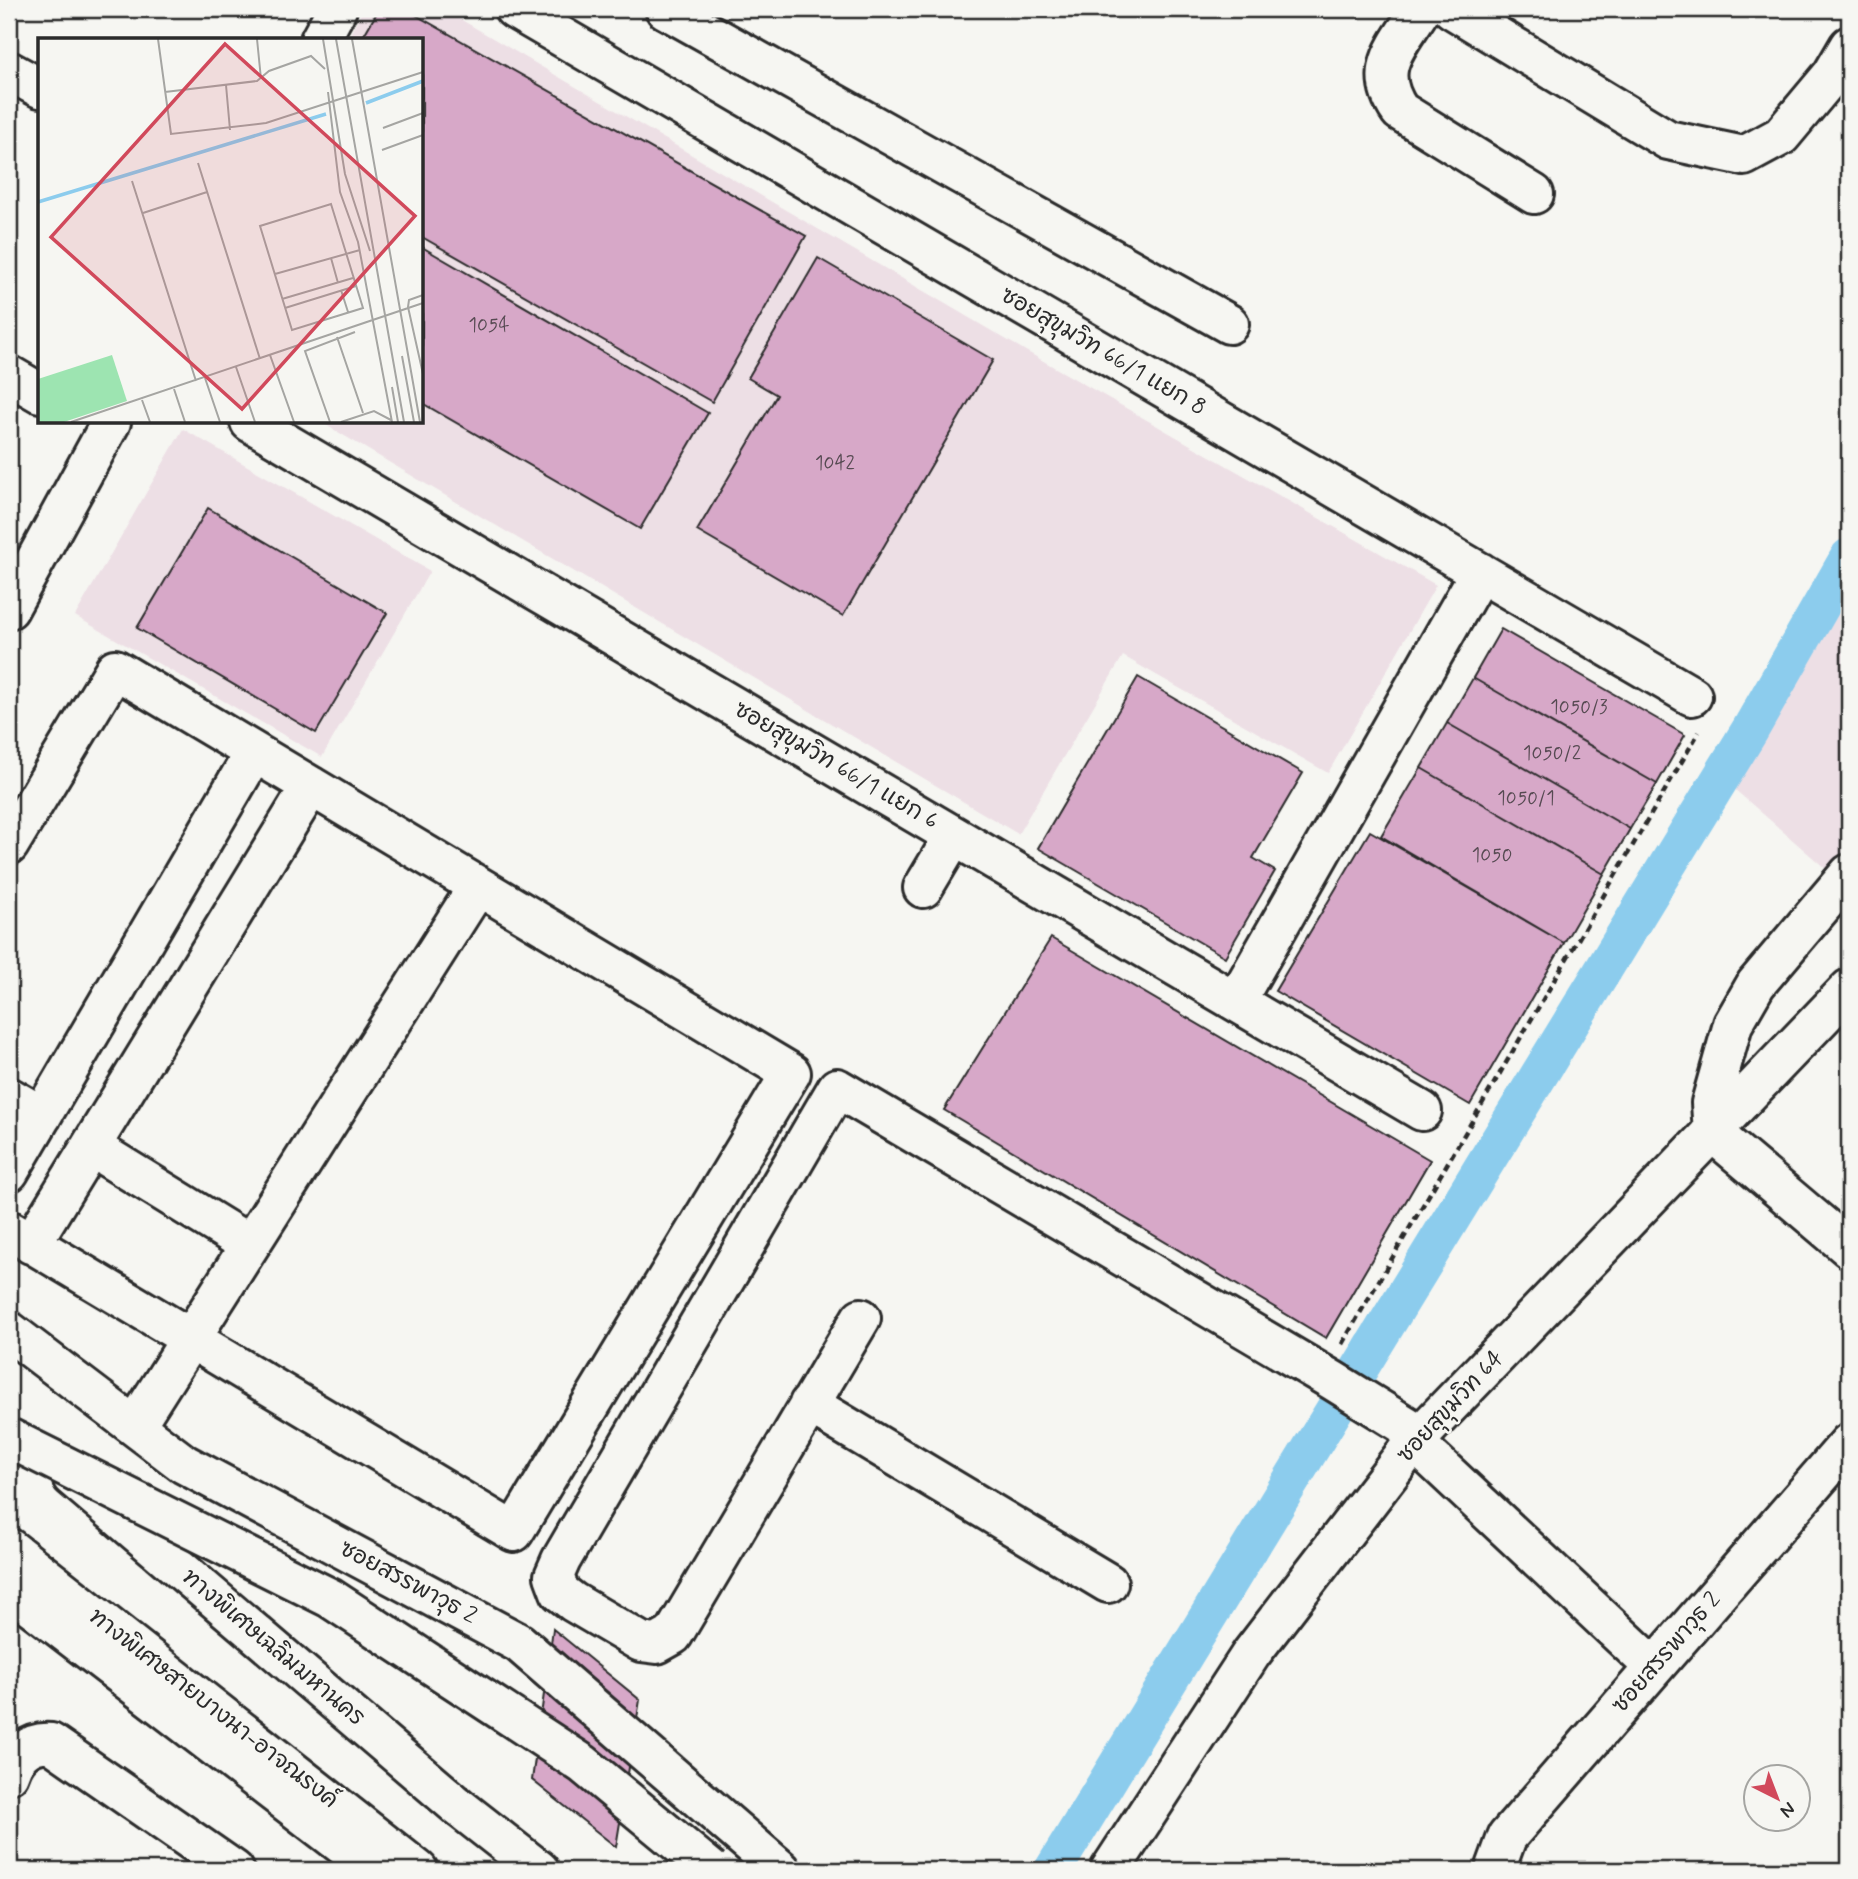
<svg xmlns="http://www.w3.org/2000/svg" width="1858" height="1879" viewBox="0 0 1858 1879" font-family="Mynerve,'Playpen Sans Thai',sans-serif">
	<rect width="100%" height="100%" fill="#f6f6f2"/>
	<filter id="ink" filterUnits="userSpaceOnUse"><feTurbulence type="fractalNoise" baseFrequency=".0143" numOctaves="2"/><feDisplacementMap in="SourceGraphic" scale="14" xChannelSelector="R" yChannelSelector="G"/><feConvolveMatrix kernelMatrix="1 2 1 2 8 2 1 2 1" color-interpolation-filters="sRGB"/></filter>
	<g filter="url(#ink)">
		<path fill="#eddfe5" d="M363 9H443L1024 350 1436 585 1328 773 1123 656 1018 834 321 422H422V40H347Z
			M183 429 430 571 322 757 75 616Z
			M1849 571V889L1725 781Z"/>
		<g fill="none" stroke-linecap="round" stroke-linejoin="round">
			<path stroke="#8ccced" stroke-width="38" d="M1053 1870 1750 730 1849 557"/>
		</g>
		<path fill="#d7a8c8" stroke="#2b2b2b" stroke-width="2" d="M379 9H405L806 236 712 402 422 237V40H361Z
			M422 247 708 413 640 529 422 403Z
			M818 258 993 360 843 616 697 531 777 395 748 378Z
			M208 508 387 613 316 733 137 628Z
			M1501 629 1685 735 1657 784 1473 678Z
			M1138 677 1303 773 1253 858 1275 871 1225 957 1038 848Z
			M1473 678 1657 784 1630 829 1447 723Z
			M1447 723 1630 829 1604 874 1421 768Z
			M1421 768 1604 874 1564 943 1381 836Z
			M1370 831 1564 943 1470 1105 1275 991Z
			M1051 938 1430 1160 1326 1338 944 1110Z
			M553 1629 640 1700 616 1847 532 1780Z"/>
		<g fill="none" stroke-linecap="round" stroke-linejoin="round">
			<g stroke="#2b2b2b" stroke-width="44">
				<path id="minor" d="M514 9 1692 696
					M665 9 1229 324
					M1421 9C1398 46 1371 69 1400 111L1534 194
					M1452 9 1668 140 1744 156 1781 136 1832 75 1849 46
					M320 40 337 9
					M9 71 40 88
					M9 375 40 393
					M250 422 1422 1111
					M9 609 111 422
					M9 845 115 669 791 1073 514 1532 9 1230
					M1849 874 1756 984 1733 1024 1711 1103 1713 1133 1849 1248
					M923 888 954 836
					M1236 1001 1480 572
					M9 1097 42 1116
					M91 1147 250 1245
					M9 1172 254 753
					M31 1244 311 786
					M861 1318 673 1635 657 1644 641 1642 573 1602 560 1592 554 1576 561 1560 837 1088 1332 1380 1421 1435
					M9 1331 184 1464 519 1643 781 1870
					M809 1404 1108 1583
					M135 1426 478 886
					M1414 1442 1654 1667
					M9 1774C15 1755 30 1741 51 1743L234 1870
					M1110 1870 1251 1654 1414 1442 1849 989
					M1495 1870 1507 1837 1849 1443"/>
			</g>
			<g stroke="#2b2b2b" stroke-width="44">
				<path id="highway" d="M72 1477 460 1808 539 1870
					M9 1548 418 1870
					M9 1589 375 1870"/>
			</g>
			<path stroke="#2b2b2b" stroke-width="4.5" stroke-dasharray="7 5" stroke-linecap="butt" d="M1342 1344 1699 732"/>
			<use href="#minor" stroke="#f6f6f2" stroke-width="38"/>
			<use href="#highway" stroke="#f6f6f2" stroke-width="38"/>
			<g stroke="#2b2b2b" stroke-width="44" stroke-linecap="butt">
				<path id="highway-bridge" d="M9 1438 330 1598 583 1764 711 1870"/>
			</g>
			<use href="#highway-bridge" stroke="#f6f6f2" stroke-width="38"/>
		</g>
	</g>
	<g text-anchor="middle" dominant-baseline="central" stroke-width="5" stroke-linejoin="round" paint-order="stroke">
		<g font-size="19" fill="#564a52">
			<text x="489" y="325">1054</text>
			<text x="835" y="463">1042</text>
			<text x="1579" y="707">1050/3</text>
			<text x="1552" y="753">1050/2</text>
			<text x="1526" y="798">1050/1</text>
			<text x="1492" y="855">1050</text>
		</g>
		<g font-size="23" fill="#2b2b2b" stroke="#f6f6f2">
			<text transform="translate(1103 352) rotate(30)">ซอยสุขุมวิท 66/1 แยก 8</text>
			<text transform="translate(836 766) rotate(30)">ซอยสุขุมวิท 66/1 แยก 6</text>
			<text transform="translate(1451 1407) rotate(-47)">ซอยสุขุมวิท 64</text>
			<text transform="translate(408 1583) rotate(28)">ซอยสรรพาวุธ 2</text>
			<text transform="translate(273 1648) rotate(40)">ทางพิเศษเฉลิมมหานคร</text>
			<text transform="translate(1667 1653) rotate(-49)">ซอยสรรพาวุธ 2</text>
			<text transform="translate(213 1709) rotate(38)">ทางพิเศษสายบางนา-อาจณรงค์</text>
		</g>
	</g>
	<g transform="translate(38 38)">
		<rect width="385" height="385" fill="#f6f6f2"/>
		<path d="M74 317 89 363 26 384H0V341Z" fill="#9de4b1"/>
		<path fill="none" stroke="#8ccced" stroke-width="3.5" d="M328 65 385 43M0 164 288 76"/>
		<path fill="none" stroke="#a5a5a2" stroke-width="2" d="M120 1 133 96 228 85 385 34M219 1 223 41M285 1 307 136 332 213M298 1 366 384M314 1 382 384M188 47 192 92M127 54 219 43 231 33 273 18 287 31M290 54 302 154 320 204 354 384M345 90 385 75M344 112 385 97M160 125 222 321M94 143 158 343M293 166 325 270 254 292 222 188ZM105 175 169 154M293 220 300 245M237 236 322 212M303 252 310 274M385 257 371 262 370 269 385 336M244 261 315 240M247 270 318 248M299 299 325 375M232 317 256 384M364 318 376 384M198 329 217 384M167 340 182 384M354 349 360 384M136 351 147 384M104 362 112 384M33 384 385 265M292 384 267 313 317 294M303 384 336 373 353 382"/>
		<path fill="#d1495b" fill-opacity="0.15" stroke="#d1495b" stroke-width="3.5" d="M187 6 377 178 204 371 13 199Z"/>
		<rect width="385" height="385" fill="none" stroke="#2b2b2b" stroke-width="3.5"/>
	</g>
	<rect width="1858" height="1879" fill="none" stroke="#f6f6f2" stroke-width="35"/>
	<rect x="18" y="18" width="1823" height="1844" fill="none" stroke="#2b2b2b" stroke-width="2.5" filter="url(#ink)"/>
	<g transform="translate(1777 1798) rotate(138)"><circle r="33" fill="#f6f6f2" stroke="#a5a5a2" stroke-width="2"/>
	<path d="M0-5L12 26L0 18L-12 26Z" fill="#d1495b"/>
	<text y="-10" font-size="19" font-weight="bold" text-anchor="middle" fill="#2b2b2b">N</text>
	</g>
</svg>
